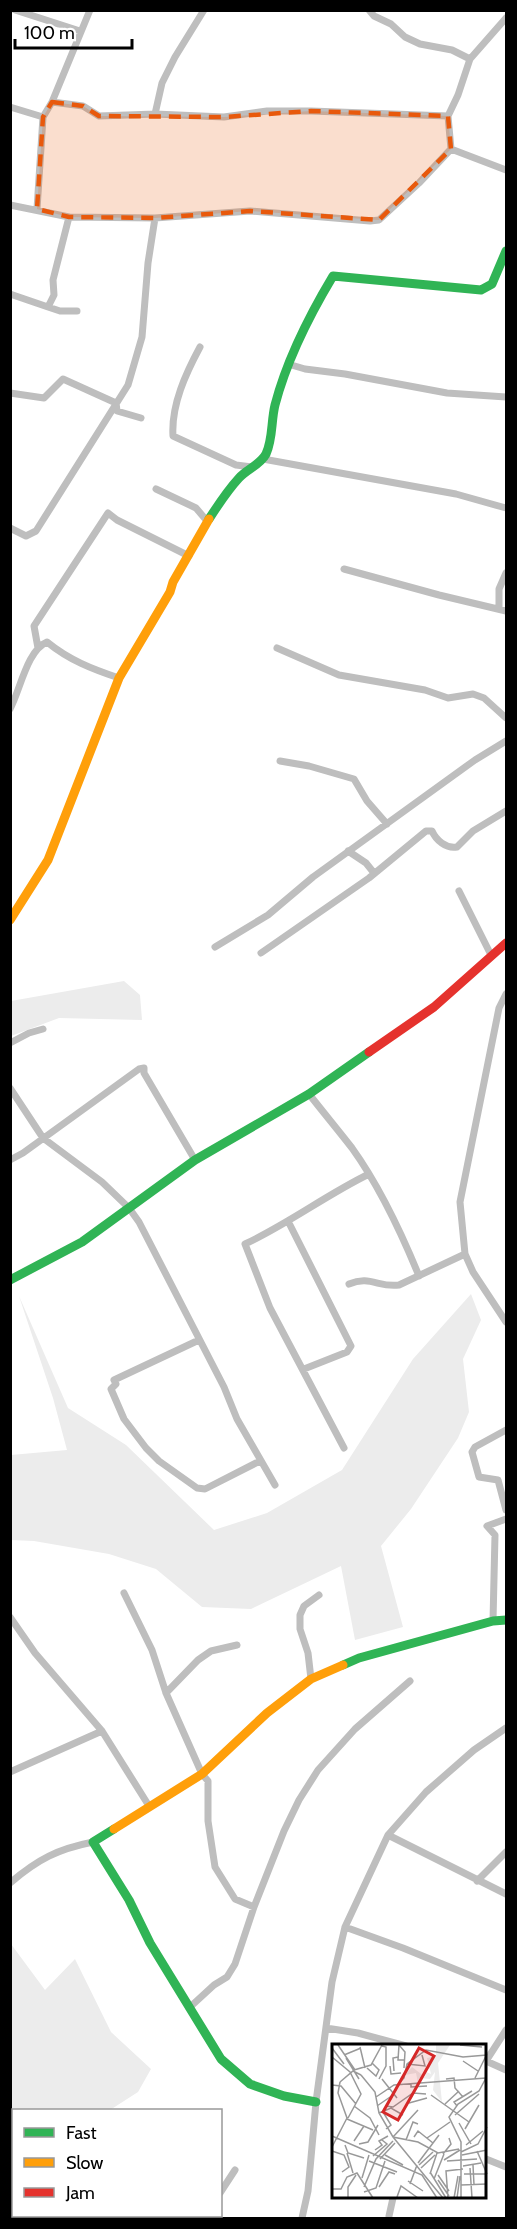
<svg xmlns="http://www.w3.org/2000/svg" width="517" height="2229" viewBox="0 0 517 2229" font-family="Cabin,sans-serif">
	<rect width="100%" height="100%" fill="#fff"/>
	<path fill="#ececec" d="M124 981 140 995 142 1020 59 1018 11 1036V1001Z
		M471 1294 481 1320 463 1359 469 1412 458 1438 411 1509 381 1546 403 1627 355 1640 341 1566 251 1609 202 1607 156 1569 109 1554 34 1541 11 1540V1455L67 1450 53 1398 19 1296 68 1408 126 1445 214 1530 267 1513 342 1470 413 1359Z
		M11 1944 45 1990 75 1959 111 2032 151 2069 138 2092 110 2110H14V2176L11 2178Z"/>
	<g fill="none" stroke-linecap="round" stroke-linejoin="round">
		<path stroke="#bebebe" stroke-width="7" d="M15 10 80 31
			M369 10 374 16 391 24 405 37 420 44 452 50 470 59
			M52 102 83 106 99 116 155 114 224 117 267 111H311L448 116
			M10 107 43 117
			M155 114 162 83 175 57 204 10
			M451 149 506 170
			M10 205 69 217 155 218 250 211 370 221 379 220 419 183 451 149 448 116 458 95 470 59 506 18
			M37 209 43 117 52 102 90 10
			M69 217 53 280 54 295 48 307 60 311H77
			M10 294 48 307
			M200 347C186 373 171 405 173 436L236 465 252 467
			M288 364 305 369 345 374 447 393 506 397
			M10 393 44 398 63 379 116 403 117 411 141 418
			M263 459 456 494 506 508
			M156 489 196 508 207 521
			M10 528 26 536 36 531 128 385 142 337 148 263 155 218
			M344 569 439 595 506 611
			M499 609V589L506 573
			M38 648 34 626 108 513 117 520 189 556
			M277 648 339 675 425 690 448 698 473 694 484 698 506 718
			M10 709C20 691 27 650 47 642 69 660 92 669 119 678
			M280 761 309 766 354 779 367 801 387 824
			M348 851 366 863 374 873
			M459 891 491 955
			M215 947 268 915 313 877 475 760 506 741
			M261 953 369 878 426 831H432C436 840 446 849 457 847L473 831 506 811
			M506 994 499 1008 460 1202 465 1254 473 1272 506 1322
			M10 1043 29 1033 43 1029
			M10 1088 43 1138 102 1182 129 1208 139 1222 224 1387 237 1419 275 1485
			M309 1094C323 1112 338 1130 352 1148 380 1187 401 1232 419 1276
			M10 1160 23 1153 139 1069 144 1068V1073L195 1160
			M288 1221 351 1346 347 1352 304 1369
			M349 1284C370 1275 379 1288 399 1285L465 1254
			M199 1340 114 1380 116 1384 111 1389 124 1419 146 1448 159 1461 197 1488 205 1489 260 1461
			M506 1430 475 1447 472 1452 479 1477 498 1480 506 1510
			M344 1448 270 1308 245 1244C288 1224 326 1195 369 1174
			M124 1593 152 1650 166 1693 202 1774 208 1781V1821L215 1867 235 1899 254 1907
			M10 1617 35 1653 102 1731 149 1806
			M493 1621 495 1535 487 1526 506 1519
			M311 1679 308 1653 300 1629V1615L304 1606 319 1595
			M166 1693 198 1660 211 1651 237 1645
			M10 1772 102 1731
			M388 1835 506 1894
			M477 1881 506 1852
			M10 1883C38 1859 58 1849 93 1842
			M345 1927 403 1948 506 1990
			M189 2008 214 1985 227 1977 235 1964 254 1907 284 1831 299 1800 318 1770 355 1729 410 1681
			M326 2028 358 2033 406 2046
			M506 2030 486 2061 506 2070
			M486 2159 506 2167
			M220 2193 235 2170
			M389 2216 393 2198
			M82 2218 85 2216
			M201 2218 203 2216
			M302 2218 308 2191 316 2102 332 1982 345 1927 388 1835 426 1792 474 1750 506 1728"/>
		<path stroke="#30b455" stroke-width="9" d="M209 519C218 505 227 491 239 478 247 469 260 465 266 454 273 439 271 421 275 405 287 359 309 316 333 276L481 290 492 284 506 251
			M10 1280 82 1242 195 1160 309 1094 369 1052
			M343 1665 359 1658 493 1621 506 1620
			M114 1829 93 1842 129 1900 150 1943 221 2059 250 2084 284 2096 316 2102"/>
		<path stroke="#ff9f0a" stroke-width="9" d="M10 920 48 860 119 678 170 592 173 582 209 519
			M114 1829 202 1774 267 1713 311 1679 343 1665"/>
		<path stroke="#e5322d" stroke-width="9" d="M369 1052 434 1007 506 943"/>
	</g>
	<path fill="#e8590c" fill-opacity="0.2" stroke="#e8590c" stroke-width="4.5" stroke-dasharray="12 8" stroke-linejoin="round" d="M52 102 83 106 99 116 224 117 311 111 448 116 451 149 379 220 250 211 155 218 69 217 37 209 43 117Z"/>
	<g transform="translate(332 2044)">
		<rect width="154" height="154" fill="#fff"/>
		<path d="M104 1H118L106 19 110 58 101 46 103 28 98 35 87 34 86 39 84 29 73 31 80 23 93 33 94 28 99 30 95 14 104 12Z" fill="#ececec"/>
		<path fill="none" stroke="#999" stroke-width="1.5" d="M6 1 23 26M67 1 73 8 72 24M67 1 66 16H72M128 1 150 3M28 3 33 24M0 4 12 20M12 11 29 4M0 13 18 28 29 50 16 74M14 14 27 35M131 17 146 27M75 20 93 22 90 11M58 22 59 30 69 29M35 24 44 32 47 26 40 19M22 26 39 21 50 1M62 27 61 14 66 13M29 31 43 48 47 69 61 93 86 98 106 109 127 105M143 34 155 10M47 35 54 22V3L50 2M50 35 65 54M114 35 122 34 123 44 131 53M8 38 21 27 29 31M66 40 72 34 75 20 94 6 131 13 155 11M79 40V43L95 42M0 41 9 42 24 60M99 51 137 78M44 53 62 41 154 34M77 59 95 54M113 60 127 47M22 62 38 74 47 91M45 62 61 51M54 62 61 63 81 49 94 50M125 62 122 58 140 47M51 68 59 81 54 85M47 69 59 64 71 71M123 71 147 50M15 75 41 86M127 79 139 100M133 85 147 61M0 92 90 131 105 154M61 93 111 154M61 93 86 66M82 93 86 87 101 99M95 94 118 78M74 96 81 78 86 80M22 97 32 82M27 100 36 98 46 81M13 101 16 109 32 114M134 101 151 87M0 103 15 74 6 49 8 38M43 106 50 101 47 97 56 92M0 107 12 111 17 123 10 128M145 107 155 130M129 108 146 100 155 83M15 109 21 129M111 110 119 100 117 94M53 111 71 121M130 111 155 106M41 112 55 100 50 96M48 115 63 99M112 116 128 106M37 117 65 128M115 117 145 115M86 119 107 91M87 121 101 108M141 121 142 141M131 122 149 119M89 124 103 111M138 124 140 154M98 128 114 154M98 130 105 109M132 130H154M106 131 117 147M30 134 37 111M102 135 112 110M106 136 117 152M76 137 91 147M78 140 85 121M129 141 155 140M32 143 44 115 61 97M47 143 57 128 63 130M0 145H9L15 133 25 129 41 154M32 148 44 144 53 117M65 153 69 142 86 154M16 154V143L24 131M116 154 114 127 131 125M122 154 126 132M125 154 128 132M129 154V98L117 73 126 60 147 47 154 34"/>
		<path fill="#d62828" fill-opacity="0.15" stroke="#d62828" stroke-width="3" d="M87 4 102 12 66 76 51 68Z"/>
		<rect width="154" height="154" fill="none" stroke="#000" stroke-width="3"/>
	</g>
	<rect width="517" height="2229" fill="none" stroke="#000000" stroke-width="24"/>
	<rect x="12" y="2109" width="210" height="108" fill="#ffffff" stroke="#999999" stroke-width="1.5"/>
	<rect x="24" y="2128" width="30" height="9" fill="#30b455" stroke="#999999" stroke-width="1.5"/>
	<text x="66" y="2139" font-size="18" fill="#000000">Fast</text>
	<rect x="24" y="2158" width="30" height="9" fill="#ff9f0a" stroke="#999999" stroke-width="1.5"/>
	<text x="66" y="2169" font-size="18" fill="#000000">Slow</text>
	<rect x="24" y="2188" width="30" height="9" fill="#e5322d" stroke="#999999" stroke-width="1.5"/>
	<text x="66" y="2199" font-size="18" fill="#000000">Jam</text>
	<path d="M15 39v9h117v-9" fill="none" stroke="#000000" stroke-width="3"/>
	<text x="24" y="39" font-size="18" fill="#000000" stroke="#ffffff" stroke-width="4.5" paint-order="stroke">100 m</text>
</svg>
